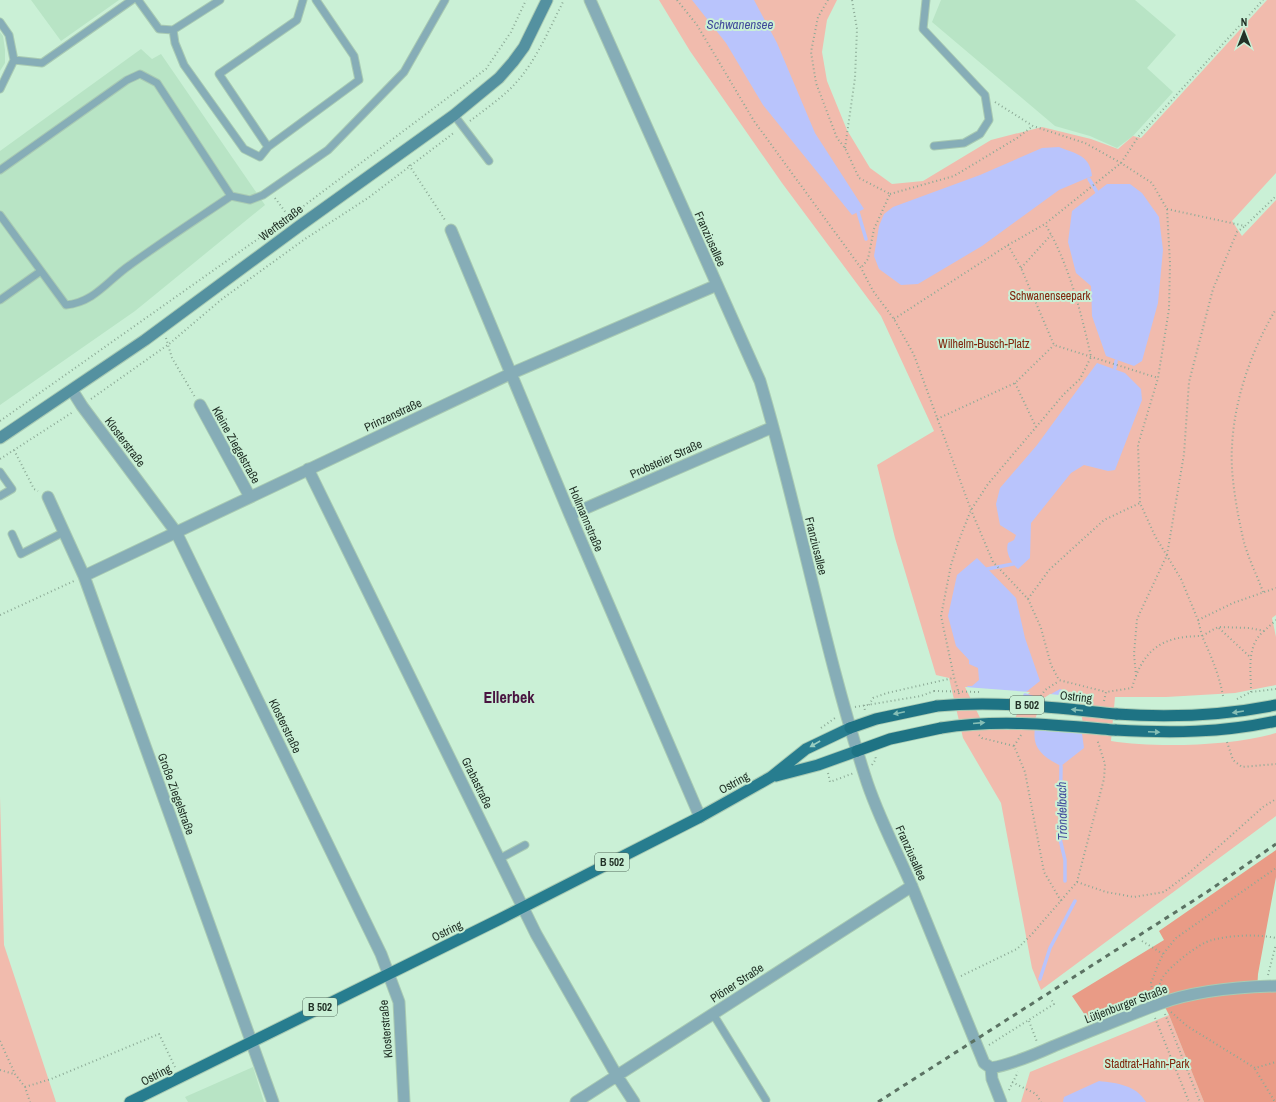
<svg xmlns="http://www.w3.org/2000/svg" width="1276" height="1102" viewBox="0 0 1276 1102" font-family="'Archivo Narrow',sans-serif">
	<rect width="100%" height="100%" fill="#caf0d6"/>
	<path fill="#b8e4c5" d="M31 0H119L61 41Z
		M941 0H1135L1176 35 1147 68 1173 92 1133 136 1117 148 1090 136 1055 126 932 22Z
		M0 32 3 36 5 50V63L0 71Z
		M141 49 152 59 161 54 265 205 135 311 0 405V151Z
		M253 1067 264 1102H188L185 1097Z"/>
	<path fill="#f1bbad" d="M659 0H837L827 20 822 52 827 81 847 130 870 168 892 184 923 181 991 140 1042 127 1091 139 1118 149 1133 136 1141 138 1267 0H1276V173L1232 221 1242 236 1276 200V615L1272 618 1276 637V685L1235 693 1166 697H1115L1111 741C1156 748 1232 746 1276 733V816L1041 990 1032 968 1001 803 963 738 949 678 936 675 895 538 877 465 934 431 881 316 782 183 690 51Z
		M0 797 4 945 56 1102H0Z
		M1169 1015 1204 1102H1021L1030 1072Z"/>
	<path fill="#e99b86" d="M1276 850V877L1258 974 1257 991H1276V1102H1204L1169 1015 1157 991 1089 1021 1072 996 1164 940 1159 931Z"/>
	<path fill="#b9c4fc" d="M692 0H754L777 43 815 133 864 209 852 215 763 105 726 43Z
		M1059 147C1076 154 1090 155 1092 176L1059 190 982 246 918 284 901 285 879 269 874 256 879 226 884 214 893 207 980 175 1042 148Z
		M1107 184H1130L1142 193 1159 217 1163 250 1158 303 1142 361 1134 366 1106 356 1092 316 1091 286 1076 273 1068 242 1072 211Z
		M1097 363 1125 373 1141 389 1142 400 1115 470 1108 471 1084 465 1071 473 1031 523 1030 558 1018 569C1011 563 1005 552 1008 543L1014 540 1016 535 1000 525 996 504 1000 488 1037 445Z
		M977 558 1016 598 1025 638 1040 681 986 724 967 686H972L979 680 978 668 969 664V660L956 646 948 616 957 575Z
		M1060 689 1077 698 1084 748 1061 766C1037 754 1029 743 1038 717 1039 712 1040 706 1042 702 1045 697 1055 692 1060 689Z
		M1099 1081C1117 1083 1136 1085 1146 1102H1063L1064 1097Z"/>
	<path fill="#caf0d6" d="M965 687 1030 692 1026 696 1009 730 984 726Z
		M1050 694 1078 697 1085 734 1032 730 1041 700Z"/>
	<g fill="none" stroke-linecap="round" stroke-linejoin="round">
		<path stroke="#b9c4fc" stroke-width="3.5" d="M1089 179 1097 192
			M858 212 866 239
			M1115 368 1116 361
			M987 569 1013 564
			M1025 695 1043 701
			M1061 766 1060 839 1065 860V881
			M1040 979 1050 948 1075 901"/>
		<g stroke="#a8cab3" stroke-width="9">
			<path id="service" d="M138 0 159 29 173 30 220 0
				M926 0 923 29 985 95 989 120 980 134 964 143 934 146
				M0 22 9 35 14 60 0 89
				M173 30 175 43 184 65 244 149 260 157 268 147 359 80 354 56 316 0
				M14 60 42 63 132 0
				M454 115 489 161
				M268 147 219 74 297 20 303 0
				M0 170 127 80 140 74 157 83 231 196 250 200 263 195 328 150 404 72 445 0
				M0 215 66 305C95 302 108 280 130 265 163 241 197 219 231 196
				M0 300 41 271
				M0 472 12 489 0 496
				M12 534 21 554 64 532
				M499 859 525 845
				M713 1014 766 1100"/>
		</g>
		<g stroke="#a8cab3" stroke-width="13">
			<path id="minor" d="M590 0 760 381C799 512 823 646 865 776 877 815 897 851 913 889 937 947 960 1005 984 1063L991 1068
				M451 230 570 515 700 817
				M72 390 82 406 176 532 381 954 399 1002 404 1102
				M200 405 250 497
				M308 469 536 934 617 1076 634 1102
				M48 497 84 576 273 1102
				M570 515 773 427
				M84 576 510 374 717 285
				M991 1068C1013 1064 1034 1055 1054 1046 1089 1032 1124 1017 1159 1004 1193 991 1239 987 1276 986
				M991 1068 992 1079 1001 1102
				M576 1102 912 886"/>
		</g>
		<g stroke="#a8cab3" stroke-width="13">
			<path id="secondary" d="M0 438 145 340 298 227 454 115 499 78 513 62 524 47 547 0"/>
		</g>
		<g stroke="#a8cab3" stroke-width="13">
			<path id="primary" d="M776 776 818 765 857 751
				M130 1102 500 919 700 817 771 777 806 749 850 728"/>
		</g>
		<g stroke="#a8cab3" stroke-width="13">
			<path id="trunk" d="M1116 714C1172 718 1221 716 1276 705
				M850 728 876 719 937 706
				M1115 730C1170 733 1222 733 1276 721
				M857 751 890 739 941 728"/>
		</g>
		<path stroke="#8caa96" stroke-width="2" stroke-dasharray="1 3" stroke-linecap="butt" d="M677 0 697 25 754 121 861 268 873 291 894 319 914 355 971 510 993 562 1028 599 1041 628 1051 665 1059 680 1106 692 1104 701
			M828 0 818 17 811 52 816 83 837 138 845 148 859 178 890 194 874 229 868 259 861 268
			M995 102 1033 126 1085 143 1121 163 1152 183 1167 209 1170 263 1169 309 1158 378 1138 445 1140 503 1155 536 1181 579 1198 620 1202 636C1162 636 1143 649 1132 688L1106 692
			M470 121C483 111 497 101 509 90 535 65 548 31 564 0
			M845 148 855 78 857 29 852 0
			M409 165 445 220
			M890 194 954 176 1017 138 1033 126
			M275 198 289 217
			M1167 209 1245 226 1276 196
			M1008 245 1021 268 1054 345 1158 378
			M1021 268 1051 235
			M894 319 1008 245 1045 224 1121 163 1138 137 1263 0
			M166 338 172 358 195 397
			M1015 383 1036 427
			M91 399 169 344 222 299 305 239 368 198 455 132
			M937 419 1015 383 1054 345
			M0 421 289 217 486 69 511 32 526 0
			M14 450 34 489 38 491
			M0 459 73 412
			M1263 592C1257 575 1247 556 1243 538 1237 512 1230 473 1232 447 1234 399 1252 349 1276 309
			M1028 599 1049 570 1104 520 1140 503
			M0 615 74 581
			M1198 620 1233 603 1276 588
			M1219 628 1250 657
			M1136 676 1134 654 1137 619 1167 555 1184 454 1189 382 1213 289 1237 232 1245 226
			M1251 692C1251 670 1246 646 1264 631
			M959 694 954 677 941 616 951 565 959 540 971 510 988 484 1064 394 1080 379 1091 357C1082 315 1068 261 1045 224
			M1041 696 1045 690 1059 681
			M1223 696C1219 674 1211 656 1202 636L1218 627 1250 628 1264 631 1276 620
			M1237 699 1251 692 1276 689
			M864 705 865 711
			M869 705 873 698 887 693 953 678
			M855 707 921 696 934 691
			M821 728 835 718
			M979 735 982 738 1014 746 1025 772 1044 872 1061 901
			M1227 742 1233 760 1242 767 1276 764
			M1014 746 1021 735
			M872 765 876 759 875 756
			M828 773 830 782 854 773
			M1077 882 1106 892 1134 897 1164 892 1188 874 1263 807 1276 799
			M1142 941 1163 954
			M1268 975 1276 944
			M961 976 1017 949 1032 934 1077 882 1104 779 1105 764 1097 739
			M1159 992C1159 986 1160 982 1163 977 1169 967 1199 943 1212 940 1232 935 1256 934 1276 938
			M1153 995 1151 983 1158 965 1163 954 1176 938 1276 868
			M1171 1012 1187 1026 1255 1068 1276 1062
			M1165 1014 1200 1102
			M1155 1018 1189 1102
			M1029 1021 1037 1042
			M0 1041 15 1074 25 1087 30 1102
			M989 1045 1054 1004 1051 999
			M1255 1069 1275 1102
			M0 1070 14 1074
			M1012 1082 1036 1094 1041 1102
			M25 1087 51 1079 159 1034 175 1067
			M1009 1090 1018 1072"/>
		<use href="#service" stroke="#86adb7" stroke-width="7"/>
		<use href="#minor" stroke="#86adb7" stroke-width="11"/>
		<use href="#secondary" stroke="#5491a0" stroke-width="11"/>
		<use href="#primary" stroke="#277d8f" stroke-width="11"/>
		<use href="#trunk" stroke="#1e7384" stroke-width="11"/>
		<path stroke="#5b7263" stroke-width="3" stroke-dasharray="5 5" stroke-linecap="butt" d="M878 1102 1207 892 1276 844"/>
		<g stroke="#a8cab3" stroke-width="13" stroke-linecap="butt">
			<path id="trunk-bridge" d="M937 706C997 700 1056 708 1116 714
				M941 728C999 719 1056 725 1115 730"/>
		</g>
		<path stroke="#8caa96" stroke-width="2" stroke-dasharray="1 3" stroke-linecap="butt" d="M934 691 979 692"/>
		<use href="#trunk-bridge" stroke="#1e7384" stroke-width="11"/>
	</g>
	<defs><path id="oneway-solid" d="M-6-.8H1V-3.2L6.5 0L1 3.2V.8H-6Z"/></defs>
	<g fill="#85beb5">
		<use href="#oneway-solid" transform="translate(1077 710) rotate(-174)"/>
		<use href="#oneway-solid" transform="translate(1238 712) rotate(171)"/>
		<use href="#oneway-solid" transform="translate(899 713) rotate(168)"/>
		<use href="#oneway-solid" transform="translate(979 723) rotate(-5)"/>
		<use href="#oneway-solid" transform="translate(1154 732) rotate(3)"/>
	</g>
	<use fill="#99cec1" href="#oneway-solid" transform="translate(815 744) rotate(150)"/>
	<g text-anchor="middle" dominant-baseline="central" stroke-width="4" stroke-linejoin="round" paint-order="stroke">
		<g fill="#caf0d6" stroke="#546a5c" stroke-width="1">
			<rect x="1010" y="696" width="34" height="18" rx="3"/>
			<rect x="595" y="853" width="34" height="18" rx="3"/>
			<rect x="303" y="998" width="34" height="18" rx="3"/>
		</g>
		<g font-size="11" font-weight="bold" fill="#223127">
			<text x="1027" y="705">B 502</text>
			<text x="612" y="862">B 502</text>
			<text x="320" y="1007">B 502</text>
		</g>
		<g font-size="12" fill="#223127" stroke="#caf0d6">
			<text transform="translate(281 223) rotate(-37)">Werftstraße</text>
			<text transform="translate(710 239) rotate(66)">Franziusallee</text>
			<text transform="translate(393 415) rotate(-25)">Prinzenstraße</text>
			<text transform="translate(125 442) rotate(53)">Klosterstraße</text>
			<text transform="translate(236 445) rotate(61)">Kleine Ziegelstraße</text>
			<text transform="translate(666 459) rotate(-24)">Probsteier Straße</text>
			<text transform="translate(586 519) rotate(67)">Hollmannstraße</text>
			<text transform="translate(816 546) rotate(76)">Franziusallee</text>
			<text transform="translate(1076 697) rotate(6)">Ostring</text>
			<text transform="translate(285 726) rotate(64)">Klosterstraße</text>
			<text transform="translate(477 783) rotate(64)">Grabastraße</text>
			<text transform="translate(734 783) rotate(-29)">Ostring</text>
			<text transform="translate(176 794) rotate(70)">Große Ziegelstraße</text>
			<text transform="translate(911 853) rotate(66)">Franziusallee</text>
			<text transform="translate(447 931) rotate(-26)">Ostring</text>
			<text transform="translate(737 983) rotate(-33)">Plöner Straße</text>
			<text transform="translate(1126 1004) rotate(-21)">Lütjenburger Straße</text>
			<text transform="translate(386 1029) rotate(-95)">Klosterstraße</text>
			<text transform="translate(156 1075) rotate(-27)">Ostring</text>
		</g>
		<g font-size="12" fill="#80260d" stroke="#caf0d6">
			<text x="1050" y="296">Schwanenseepark</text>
			<text x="984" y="344">Wilhelm-Busch-Platz</text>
			<text x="1147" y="1064">Stadtrat-Hahn-Park</text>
		</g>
		<g font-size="13" font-style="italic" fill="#424b9b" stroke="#caf0d6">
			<text x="740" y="24">Schwanensee</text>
			<text transform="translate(1062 811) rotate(-91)">Tröndelbach</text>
		</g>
		<g font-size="16" font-weight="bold" fill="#491440" stroke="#caf0d6">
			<text x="509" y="697">Ellerbek</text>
		</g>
	</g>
	<g transform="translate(1244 32)" stroke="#caf0d6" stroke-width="3" paint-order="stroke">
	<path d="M0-3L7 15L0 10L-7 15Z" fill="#223127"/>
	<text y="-6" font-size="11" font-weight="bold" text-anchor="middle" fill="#223127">N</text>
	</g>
</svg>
